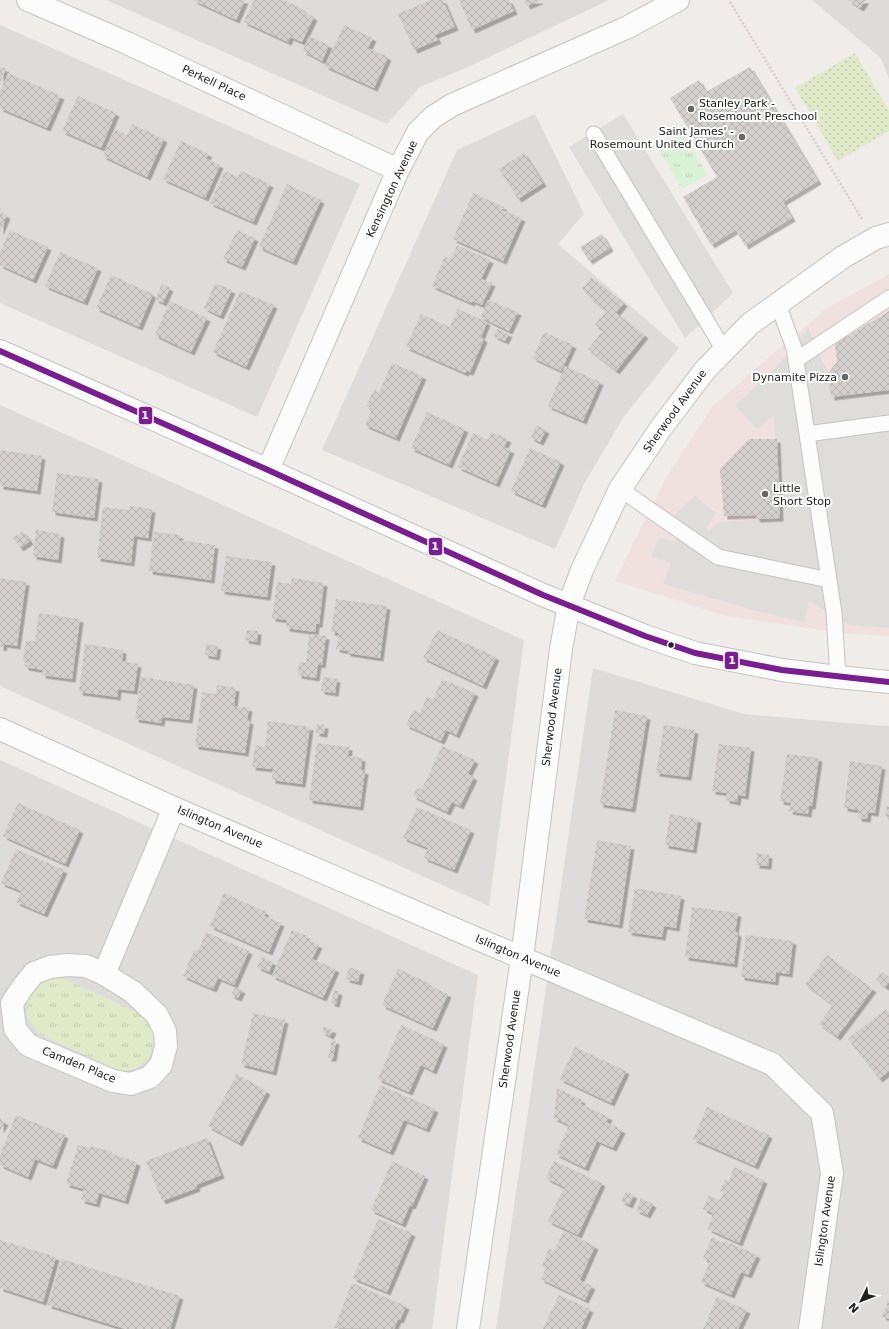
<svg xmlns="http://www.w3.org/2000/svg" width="889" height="1329" viewBox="0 0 889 1329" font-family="'DejaVu Sans',sans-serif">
	<defs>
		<pattern id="grass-tufts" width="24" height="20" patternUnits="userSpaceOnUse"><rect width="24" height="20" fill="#e0eac9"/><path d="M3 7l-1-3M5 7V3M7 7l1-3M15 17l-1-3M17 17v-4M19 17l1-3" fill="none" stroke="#c0c8ac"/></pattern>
		<pattern id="park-tufts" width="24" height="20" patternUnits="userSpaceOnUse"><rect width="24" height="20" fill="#daf3d6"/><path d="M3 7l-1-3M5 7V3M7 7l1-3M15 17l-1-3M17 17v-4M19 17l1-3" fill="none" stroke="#bbd0b7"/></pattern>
		<pattern id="garden-dots" width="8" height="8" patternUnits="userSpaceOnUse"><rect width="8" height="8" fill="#e0eac9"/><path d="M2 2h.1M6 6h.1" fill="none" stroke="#c0c8ac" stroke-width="1.8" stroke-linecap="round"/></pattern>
		<pattern id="building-cross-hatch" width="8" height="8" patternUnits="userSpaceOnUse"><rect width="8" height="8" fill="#d3d0ce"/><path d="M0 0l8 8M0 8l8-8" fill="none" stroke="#b5b2b1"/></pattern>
		<filter id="shadow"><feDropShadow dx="3.5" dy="3.5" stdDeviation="0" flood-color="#0004"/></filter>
	</defs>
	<rect width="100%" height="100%" fill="#efece9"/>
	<path fill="#dedcda" d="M106 0H609L468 67 420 87 387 124Z
		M812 0H889V79L881 58Z
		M0 25 360 184 257 417 0 303Z
		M535 114 584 214 558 244 679 348 623 418 584 484 555 549 322 450 457 150Z
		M0 405 524 640 489 906 0 686Z
		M593 668 744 714 882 726H889V1329H496Z
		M0 760 478 975 432 1329H0Z"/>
	<path fill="#f0e0e0" d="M889 274V636L849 634 727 616 615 581 665 480 712 407 767 359 826 309Z"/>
	<path fill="url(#grass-tufts)" d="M58 976 146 1016 153 1029 154 1040 149 1057 136 1069 120 1071 39 1034 27 1017 28 1000 44 980Z"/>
	<path fill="url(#park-tufts)" d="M683 133 707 175 682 189 658 148Z"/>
	<path fill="url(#garden-dots)" d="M855 53 889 111V131L838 161 795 88Z"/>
	<path fill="#dfdddc" d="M623 114 733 293 685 338 569 147Z
		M808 328 828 373 832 397 889 390V628L849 625 809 601 804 622 760 612 663 584 671 563 652 557 658 538 676 542V537L662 526 695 496 716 513 706 528 709 531 719 522 780 518 774 415 757 429 735 406 777 367Z"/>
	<path fill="url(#building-cross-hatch)" filter="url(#shadow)" d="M193 0H245L236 20Z
		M254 0H284L303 9 302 11 314 17 302 42 290 37 288 42 244 22Z
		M431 0H443L455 27 435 35 438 40 414 50 398 14Z
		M459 0H509L514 11 472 30Z
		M524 0H541L527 6Z
		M848 0H866L860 8Z
		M344 25 373 38 368 48 388 57 374 88 325 66Z
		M309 36 329 45 322 61 303 51Z
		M0 67 6 69 0 83Z
		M750 67 818 181 783 202 792 218 745 246 736 230 711 245 683 197 717 177 670 98 699 80 706 92Z
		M8 73 61 96 47 128 0 108V92Z
		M78 96 116 113 101 148 62 131Z
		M132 124 164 139 147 177 103 156 115 129 127 135Z
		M181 141 209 154 206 158 220 165 205 198 163 179Z
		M524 153 543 183 518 199 499 169Z
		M225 171 238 177 241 171 270 184 253 222 210 203Z
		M287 184 321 200 293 262 259 247Z
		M473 193 504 207 502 210 522 218 503 261 453 239Z
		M0 212 7 215 0 232Z
		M10 230 48 247 33 280 0 265V252Z
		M237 230 255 238 242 267 223 259Z
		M602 234 610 248 589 261 580 247Z
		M457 245 490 260 481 279 492 283 482 305 472 301 471 303 432 286 445 256 451 259Z
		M60 252 98 268 84 302 45 286Z
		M111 275 153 294 139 327 96 308Z
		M591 277 624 303 616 313 645 335 616 371 588 349 603 330 595 325 606 311 590 298 591 296 582 289Z
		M215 283 232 290 220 316 204 308Z
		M162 284 170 288 163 303 155 299Z
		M240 291 274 305 246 367 213 352Z
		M488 300 518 312 509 331 480 317Z
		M170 301 207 318 191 352 155 335Z
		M458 309 487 322 481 337 484 339 470 372 466 371 465 373 406 347 421 314 450 327Z
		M889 311V390L831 397 828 373 837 362 835 344Z
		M497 329 509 334 505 341 494 336Z
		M544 332 573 345 561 371 533 358Z
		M392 363 423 376 396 438 365 425 372 409 366 406 374 390 379 393Z
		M565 366 600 382 583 421 548 406Z
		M427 412 465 429 449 465 411 448Z
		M536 425 546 430 540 442 531 438Z
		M491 432 508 439 504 447 511 450 496 484 458 467 473 433 488 440Z
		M749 439H777L780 518 757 519 755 515 724 516 720 469Z
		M530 448 561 462 542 505 511 491Z
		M0 450 42 456 37 491 0 486Z
		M57 473 99 479 94 518 52 512Z
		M130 506 152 509 148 538 134 536 131 563 97 558 103 507 129 510Z
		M36 530 61 534 58 560 33 556Z
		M23 531 30 541 20 548 13 538Z
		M154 532 180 535 179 540 215 545 211 580 149 571Z
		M226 556 272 562 267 597 221 591Z
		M0 578 26 582 17 646 4 644 3 648 0 647Z
		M292 578 324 583 319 624H316L315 632 286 628 287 620 272 618 277 582 291 584Z
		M336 599 387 606 380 658 347 653V651L336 649 339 633 331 632Z
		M39 613 80 619 72 679 42 675 43 670 25 667V662L23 661 26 640 35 641Z
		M247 630 258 631 257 642 245 640Z
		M437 630 496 657 483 686 423 658Z
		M309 634 326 636 322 665 318 664 316 678 298 675 299 662 306 663Z
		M85 644 123 650 122 661 138 664 134 691 118 689 117 697 79 692Z
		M206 644 218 646 216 657 205 655Z
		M141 677 194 685 189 720 162 717 161 723 135 719Z
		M323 677 337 679 335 693 321 691Z
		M442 679 475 693 456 735 446 730 441 741 406 725 413 710 420 713 427 697 433 699Z
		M217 685 236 688 234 706 249 708 247 720 250 721 245 753 195 746 202 692 216 694Z
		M615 710 647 716 632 809 600 804Z
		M268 721 310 727 302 784 272 780 273 769 252 767 255 745 265 747Z
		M317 724 325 725 324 734 316 733Z
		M664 725 695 730 688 777 656 773Z
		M317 743 349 747 348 756 362 758 361 770 365 771 360 807 309 800Z
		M719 744 751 748 745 796 738 795 737 802 726 800 727 793 712 791Z
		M442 746 475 760 468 774 474 777 460 806 452 802 447 812 413 796 417 788 422 789Z
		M787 754 819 758 812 806H809L808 814 789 811 791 803 780 801Z
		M850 761 882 766 875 813 868 812 867 819 858 818 859 810 844 808Z
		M18 803 80 830 65 864 3 836Z
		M887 806 889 807V817L885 816Z
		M417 807 471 830 454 870 424 858 428 848 403 838Z
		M670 814 698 819 693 850 665 845Z
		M597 840 631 846 619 925 584 919Z
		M16 849 64 870 44 914 16 902 21 891 1 883Z
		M757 853 769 855 768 866 756 865Z
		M635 888 681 896 676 928 664 926 662 937 628 932Z
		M224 893 266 912 264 916 281 923 269 952 210 926Z
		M692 907 738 913 735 932 738 933 734 964 685 957Z
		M292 930 307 936 306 939 319 945 312 959 336 969 323 998 272 976Z
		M206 932 249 951 234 985 218 978 213 989 183 976 194 950 198 951Z
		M746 935 793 941 789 974 776 972 775 982 741 977Z
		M827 955 873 989 837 1037 819 1024 833 1005 805 984Z
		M262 957 273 962 269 972 257 967Z
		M349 967 361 971 358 982 346 979Z
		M398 969 429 983 428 985 448 994 433 1028 382 1005Z
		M882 972 889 977V982L885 987 876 980Z
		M235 987 242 990 238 998 231 995Z
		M334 990 339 992 336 1004 331 1003Z
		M886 1009 889 1012V1071L879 1079 848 1039Z
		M253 1013 285 1020 273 1072 241 1064Z
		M401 1025 444 1044 433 1071 421 1065 409 1092 378 1079Z
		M324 1027 333 1030 330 1036 322 1032Z
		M332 1040 336 1041 333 1058H328Z
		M575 1047 626 1071 611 1103 560 1079Z
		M237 1074 267 1091 239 1143 208 1126Z
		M380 1085 435 1109 426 1129 404 1120 390 1152 358 1138Z
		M557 1088 582 1100 581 1104 609 1117 606 1122 622 1130 613 1148 597 1141 585 1168 556 1154 569 1125 554 1118Z
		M707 1107 769 1135 755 1166 693 1139Z
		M16 1115 65 1135 53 1166 35 1159 28 1177 0 1165V1155Z
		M0 1119 5 1122 0 1130Z
		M207 1138 221 1175 196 1185 197 1188 162 1201 146 1161Z
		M78 1145 90 1148 91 1146 112 1152 111 1154 137 1162 125 1201 99 1193 96 1204 81 1200 84 1189 66 1184Z
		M392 1161 425 1176 412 1206 410 1205 402 1224 371 1210Z
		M554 1161 602 1183 578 1235 548 1221 564 1187 546 1178Z
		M734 1167 764 1180 739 1243 708 1229 713 1213 703 1209 709 1195 720 1200 724 1192 720 1191 725 1180 729 1181Z
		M626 1191 634 1195 629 1205 621 1201Z
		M641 1198 653 1204 647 1215 636 1210Z
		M378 1219 412 1233 387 1292 353 1278Z
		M564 1231 595 1246 580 1280 592 1286 585 1300 541 1279 546 1268 542 1266 549 1248 554 1251Z
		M712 1237 724 1243 725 1241 757 1255 748 1275 741 1272 731 1295 701 1282 710 1261 703 1258Z
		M0 1240 56 1257 43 1302 0 1288Z
		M62 1259 180 1296 170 1329H125L48 1305Z
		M352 1283 406 1306 400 1320 398 1319 394 1329 334 1328Z
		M559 1295 590 1309 581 1329H543Z
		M717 1297 747 1310 738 1329H703Z
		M889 1300V1319L882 1316Z"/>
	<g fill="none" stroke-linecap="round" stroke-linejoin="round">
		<g stroke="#c4c3c1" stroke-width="17">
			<path id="service" d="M594 134 724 350
				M778 304 794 348 834 613 838 677
				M796 360 889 298
				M807 434 889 423
				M620 489 718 557 829 580"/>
		</g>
		<g stroke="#c4c3c1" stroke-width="24">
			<path id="minor" d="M28 0 127 43 398 170
				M268 470 398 170 418 132 433 117 452 105 628 27 678 0
				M0 729 174 808 487 943 772 1064 822 1113 832 1173 810 1329
				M67 965 86 966 104 974 133 992 157 1015 165 1031 166 1046 161 1065 150 1077 131 1084 113 1081 28 1045 15 1029 12 1003 22 988 34 973 50 967Z
				M104 974 174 808
				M468 1329 522 958 561 649 569 605 582 570 620 489 661 428 705 370 750 324 843 257 876 238 889 234"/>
		</g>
		<g stroke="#c4c3c1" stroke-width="24">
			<path id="tertiary" d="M0 351 268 470 543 595 645 636 695 653 782 670 838 677 889 682"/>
		</g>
		<path stroke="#dbcccc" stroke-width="2.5" stroke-dasharray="2 2" stroke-linecap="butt" d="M730 2 862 219"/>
		<use href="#service" stroke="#fdfcfc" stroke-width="15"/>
		<use href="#minor" stroke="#fdfcfc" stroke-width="22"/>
		<use href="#tertiary" stroke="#fdfcfc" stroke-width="22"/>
		<g stroke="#fff" stroke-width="9">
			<path id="bus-1" d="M0 351 268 470 543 595 645 636 695 653 782 670 889 682"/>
		</g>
		<use href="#bus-1" stroke="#7a1d90" stroke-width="6"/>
	</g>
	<g fill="#686766" stroke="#fff" stroke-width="1.5">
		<circle cx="691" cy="109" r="4"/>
		<circle cx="742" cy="137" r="4"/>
		<circle cx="845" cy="377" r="4"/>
		<circle cx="765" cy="494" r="4"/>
	</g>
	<circle fill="#202020" stroke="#fff" stroke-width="1.5" cx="671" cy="645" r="3.5"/>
	<g text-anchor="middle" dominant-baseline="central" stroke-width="4" stroke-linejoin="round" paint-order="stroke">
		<g font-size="11" fill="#202020" stroke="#fff">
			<text transform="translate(214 83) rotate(25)">Perkell Place</text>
			<text transform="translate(392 189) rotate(-65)">Kensington Avenue</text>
			<text transform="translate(675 411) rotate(-54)">Sherwood Avenue</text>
			<text transform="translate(552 717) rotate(-83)">Sherwood Avenue</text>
			<text transform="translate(220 827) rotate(23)">Islington Avenue</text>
			<text transform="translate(518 956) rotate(23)">Islington Avenue</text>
			<text transform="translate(510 1039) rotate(-82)">Sherwood Avenue</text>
			<text transform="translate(79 1065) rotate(22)">Camden Place</text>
			<text transform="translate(825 1221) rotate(-82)">Islington Avenue</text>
		</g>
		<g font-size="11" fill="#202020" stroke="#fff" text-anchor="start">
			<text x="699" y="103">Stanley Park -<tspan x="699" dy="13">Rosemount Preschool</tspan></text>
			<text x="734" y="131" text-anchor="end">Saint James' -<tspan x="734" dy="13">Rosemount United Church</tspan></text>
			<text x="837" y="377" text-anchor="end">Dynamite Pizza</text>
			<text x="773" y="488">Little<tspan x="773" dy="13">Short Stop</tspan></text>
		</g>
	</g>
	<g stroke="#fff" stroke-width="1.5">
		<rect x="138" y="406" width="15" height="19" rx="4" fill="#7a1d90"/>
		<rect x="428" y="537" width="15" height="19" rx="4" fill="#7a1d90"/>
		<rect x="724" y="651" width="15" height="19" rx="4" fill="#7a1d90"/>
	</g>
	<g font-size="11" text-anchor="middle" font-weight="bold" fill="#fff">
		<text x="145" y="419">1</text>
		<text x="435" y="550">1</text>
		<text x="732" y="664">1</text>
	</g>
	<g transform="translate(861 1301) rotate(227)" stroke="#ffffff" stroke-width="3" paint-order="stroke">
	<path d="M0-3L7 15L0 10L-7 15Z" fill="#202020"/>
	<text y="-6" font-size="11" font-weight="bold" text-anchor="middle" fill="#202020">N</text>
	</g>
</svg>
